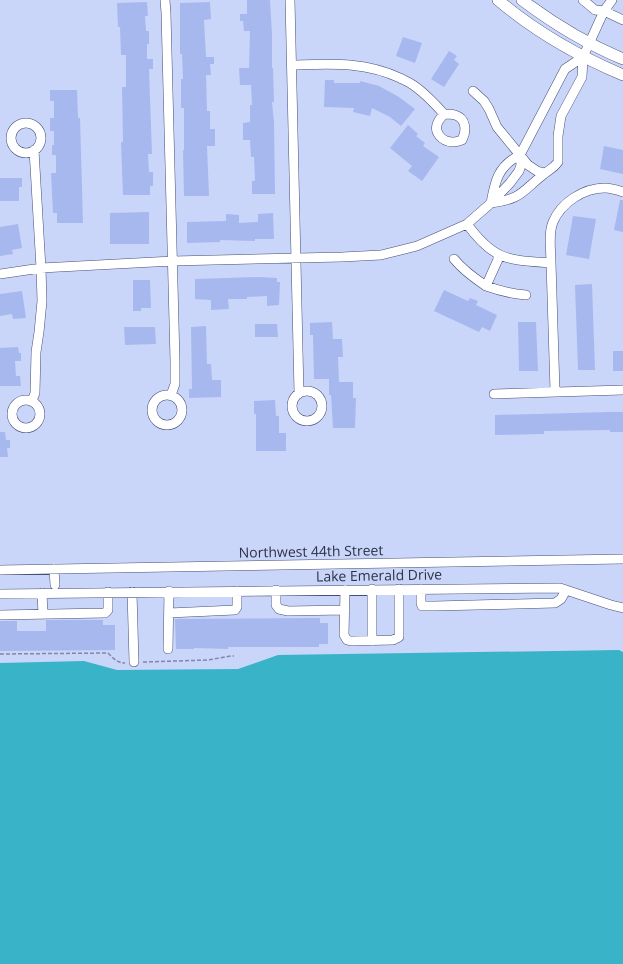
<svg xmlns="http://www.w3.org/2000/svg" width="623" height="964" viewBox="0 0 623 964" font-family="'Open Sans',sans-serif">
	<rect width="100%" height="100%" fill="#cad5fa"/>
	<path fill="#38b3c8" d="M619 650 623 652V964H0V663L84 661 117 670 238 669 278 655Z"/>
	<path fill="#a7b8ef" d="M247 0H270L272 34V68H273L274 102H272L274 122 275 194H252V181H255L254 157H251L250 140H243V123L250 122V105H252L251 85H240L239 68H249L250 31H244L243 21H240V14H247Z
		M147 2 148 16H145L146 31H149V44H147V59H153V69H149L152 154H148L149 172H153V186H150V195H123L121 142H123L122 87H126V55H121L120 27H118L117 3Z
		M210 2 211 19 204 20 206 57H214V64H210L211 75H206L207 111H210V129H215V146H207L209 196H184L183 150H184V108H181V79H183L182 54H180V3Z
		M403 37 422 43 415 63 396 56Z
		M449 51 457 56 454 60 459 64 444 87 431 79Z
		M325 80H334V83H360V81L379 86 399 97 415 109 401 126 390 117 372 108 370 116 353 112 354 108 324 107Z
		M50 90H77L78 118H80L83 223H57V213H53L51 173H56V155H52V145H54V131H50V118H54V101H50Z
		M408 125 418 134 416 136 425 143 423 146 439 157 422 181 408 171 412 166 390 148Z
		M604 146 623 150V174L600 169Z
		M0 178H22V187H19V201H0Z
		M620 200H623V232L614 230Z
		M149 212V244H110V213Z
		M273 213 274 239H255V241L220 240V242L187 243V222L226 221V214L239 215V223L258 222V214Z
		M573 216 596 219 589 259 566 255Z
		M18 224 22 248 12 250 13 254 0 256V227Z
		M260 277 277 278V282H280L279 305 267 306V296L247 297V299H228L229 309 211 310V300L195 299V279Z
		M133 280H150L151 308H141V311H133Z
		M592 284 595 370H578L575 285Z
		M444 290 468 301 470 298 478 301 476 305 497 315 490 331 482 327 479 332 434 311Z
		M22 291 26 318 13 319 12 314 0 316V294Z
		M332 322 333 339H342L343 357H338L339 382H353V398H356L355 428H333L331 395H329V379H314L313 335H310V323Z
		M518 322H536L538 371H519Z
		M255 324H277L278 337H255Z
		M206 326 207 364H211L212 380H221V397L189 398V389H192L191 327Z
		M124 327H155L156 344 125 345Z
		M18 347 19 353H21V361H15L16 376H20L21 386H0V348Z
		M613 351H623V371H613Z
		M275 400 276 416H279V433H286V451H256V414H254V401Z
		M609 412H623V432H610V430L544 431V434L495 435V415Z
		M0 432H5L6 440H10V448H7L8 457H0Z
		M320 618V623H328V644H319V647H228V649L194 648V649H176L175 619Z
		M46 620H103V625H115V650L0 651V621H17V631H46Z"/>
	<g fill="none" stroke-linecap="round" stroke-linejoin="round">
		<g stroke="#444f76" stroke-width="10">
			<path id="minor" d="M165 0 166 13 175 361V384L171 395
				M290 0 299 393
				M583 0 595 10 604 11 623 20
				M292 65C330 64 364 61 400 78 404 80 409 82 413 85 425 93 435 104 444 114 443 116 439 119 438 122 433 132 442 142 453 142 456 142 459 141 462 140 467 131 466 118 455 115 452 114 448 114 444 114
				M473 91 484 101 489 109 497 127 528 165 537 171 545 173
				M11 138a15 15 0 1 1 30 0a15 15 0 1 1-30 0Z
				M34 150 41 268 173 261 342 257 381 255 417 246 467 224 491 203 510 183 519 171 521 165 520 155
				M520 155 565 69 583 57
				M491 203C522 199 521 192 544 174 550 169 553 169 558 162V136L561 116 582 77 583 57 604 11 612 0
				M491 203C495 181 498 166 520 155
				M467 224C494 261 508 260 551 263L555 391
				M454 259C463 270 474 278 486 286L500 255
				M551 263C551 250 548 234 553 222 561 203 583 188 605 188 611 188 617 190 623 192
				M0 274 41 268 42 301 39 332 36 352 35 393 32 401
				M486 286C500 291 512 294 526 295
				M292 406a15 15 0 1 1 30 0a15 15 0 1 1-30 0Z
				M494 394 623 390
				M152 410a15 15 0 1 1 30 0a15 15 0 1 1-30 0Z
				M12 414a14 14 0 1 1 28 0a14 14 0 1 1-28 0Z
				M54 569 55 585
				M0 570 623 559
				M372 589V641
				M421 589V603L422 606H435L555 603 561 599 566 590
				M276 590V605L279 609 288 611 345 610
				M345 590 344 635 347 640 351 641 393 640 399 637V589
				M132 592 134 662
				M42 593 43 614
				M0 594 560 588 611 605 623 608
				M169 613 235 610 237 607V591
				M0 615 105 613 108 610V592
				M168 649 169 591"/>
		</g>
		<g stroke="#444f76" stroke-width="12">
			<path id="major" d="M498 0C536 32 578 56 623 75
				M522 0C554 24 587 44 623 59"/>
		</g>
		<path stroke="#7f88a4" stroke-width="1.5" stroke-dasharray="4 2" stroke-linecap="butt" d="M0 654 108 653C113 658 117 663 125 663
			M143 662 208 660 231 656H234"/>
		<use href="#minor" stroke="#fff" stroke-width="9"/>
		<use href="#major" stroke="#fff" stroke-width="11"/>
	</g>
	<g text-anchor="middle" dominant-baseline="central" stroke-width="3" stroke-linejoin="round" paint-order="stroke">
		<g font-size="14" fill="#2c3244" stroke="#cad5fa">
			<text transform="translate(311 551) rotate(-1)">Northwest 44th Street</text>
			<text transform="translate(379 575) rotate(-1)">Lake Emerald Drive</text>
		</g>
	</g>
</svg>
